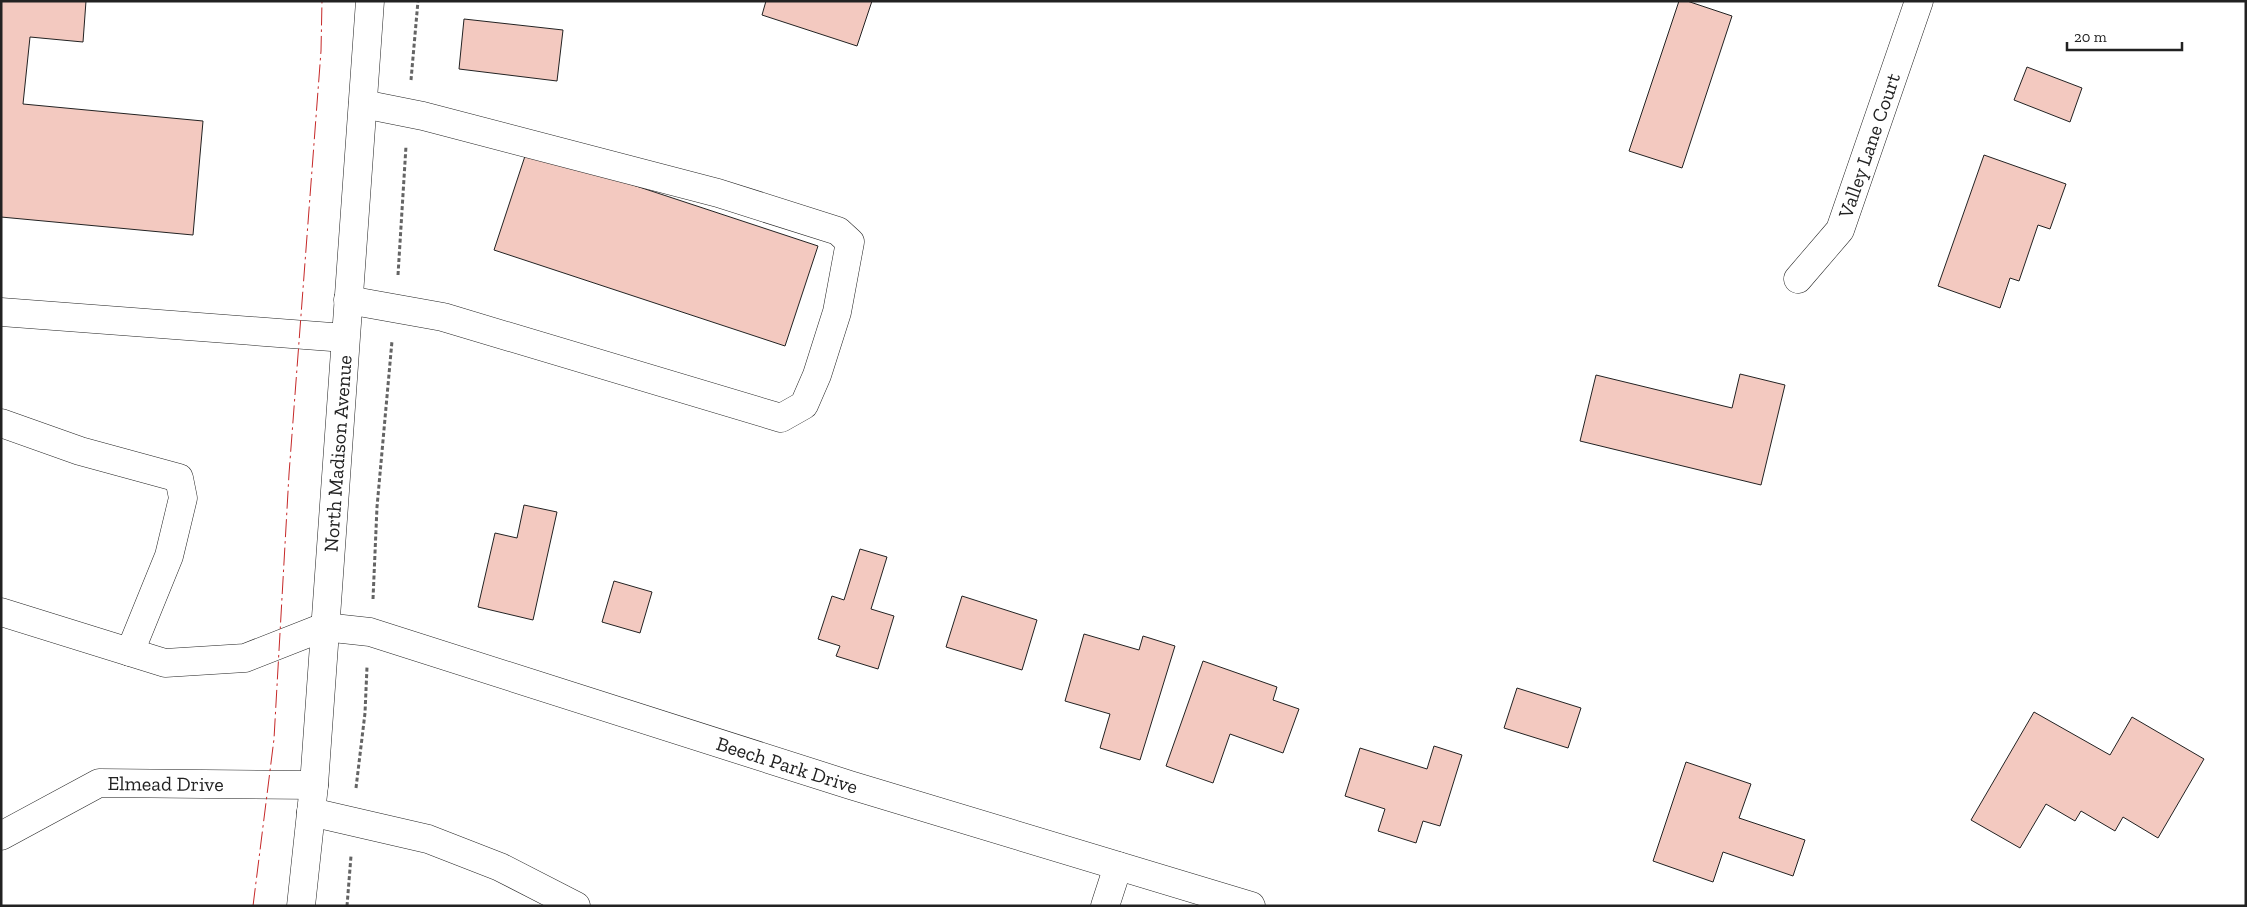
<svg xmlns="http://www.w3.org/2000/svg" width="2247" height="907" viewBox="0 0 2247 907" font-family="'Zilla Slab',serif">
	<rect width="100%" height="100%" fill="#fff"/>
	<path fill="#f3c9c0" stroke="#222" d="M1 1H86L83 42 30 37 23 104 203 121 193 235 1 217Z
		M766 1H872L857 46 762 15Z
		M1679 1H1687L1732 16 1682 168 1629 151Z
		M464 19 563 30 557 81 459 69Z
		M2027 67 2082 88 2070 122 2014 100Z
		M527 150 818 246 785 346 494 250Z
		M1984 155 2066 184 2050 229 2038 225 2019 281 2010 278 2000 308 1938 286Z
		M1740 374 1785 385 1761 485 1580 441 1596 375 1732 408Z
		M524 505 557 512 533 620 478 607 495 533 517 538Z
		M860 549 887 557 871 609 894 616 878 669 836 656 840 646 818 639 832 596 844 600Z
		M614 581 652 592 640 633 602 622Z
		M962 596 1037 620 1022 670 946 647Z
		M1084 634 1139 650 1143 636 1175 646 1140 760 1100 748 1110 714 1065 701Z
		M1203 661 1277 687 1273 700 1299 709 1283 753 1230 734 1213 783 1166 766Z
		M1517 688 1581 708 1568 748 1504 728Z
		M2034 712 2110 755 2132 717 2204 759 2158 838 2123 817 2115 831 2081 811 2075 821 2046 804 2020 848 1971 820Z
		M1434 746 1462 755 1440 826 1423 821 1416 843 1378 831 1385 809 1345 796 1360 748 1427 769Z
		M1686 762 1751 784 1739 818 1805 840 1793 876 1723 852 1713 882 1653 861Z"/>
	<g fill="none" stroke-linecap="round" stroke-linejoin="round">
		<g stroke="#222" stroke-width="29">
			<g id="minor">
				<path id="s1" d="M1798 279 1840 230 1919 1"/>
				<path d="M348 300 443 317 781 418 804 405 817 375 837 312 850 242 838 231 718 193 423 116 363 104"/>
				<path d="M1 312 345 338"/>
				<path d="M1 423 80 451 179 478 183 498 169 556 130 652"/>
				<path id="s2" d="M1 612 165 663 245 658 324 627 370 632 850 785 1251 906"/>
				<path d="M311 812 428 839 500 867 576 906"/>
				<path id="s3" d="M1 836 99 783 314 785"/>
				<path d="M1105 906 1118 866"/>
			</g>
		</g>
		<g stroke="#222" stroke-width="29">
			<g id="major">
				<path id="s4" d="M301 906 314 785 370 1"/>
			</g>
		</g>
		<path stroke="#646464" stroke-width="3" stroke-dasharray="4 2.5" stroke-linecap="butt" d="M411 80 418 1
			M398 275 406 146
			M373 599 377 507 392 341
			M356 788 365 713 367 667
			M347 906 351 856"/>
		<use href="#minor" stroke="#fff" stroke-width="28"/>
		<use href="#major" stroke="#fff" stroke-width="28"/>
		<path stroke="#c62828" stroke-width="1" stroke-dasharray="18 4 2.5 4" stroke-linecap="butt" d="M253 906 274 739 289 474 321 51 322 1"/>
	</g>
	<g text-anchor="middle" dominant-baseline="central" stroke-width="4" stroke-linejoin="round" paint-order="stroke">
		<g font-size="20" fill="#222" stroke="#fff">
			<text stroke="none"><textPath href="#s1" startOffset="154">Valley Lane Court</textPath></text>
			<text stroke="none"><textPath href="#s4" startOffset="454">North Madison Avenue</textPath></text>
			<text stroke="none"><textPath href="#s2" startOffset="821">Beech Park Drive</textPath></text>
			<text stroke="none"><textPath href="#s3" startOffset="178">Elmead Drive</textPath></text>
		</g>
	</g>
	<rect width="2247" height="907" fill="none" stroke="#222222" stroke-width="5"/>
	<path d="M2067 42v8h115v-8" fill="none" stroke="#222222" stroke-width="2.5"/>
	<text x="2074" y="42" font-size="15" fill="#222222" stroke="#ffffff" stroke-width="4" paint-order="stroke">20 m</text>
</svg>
